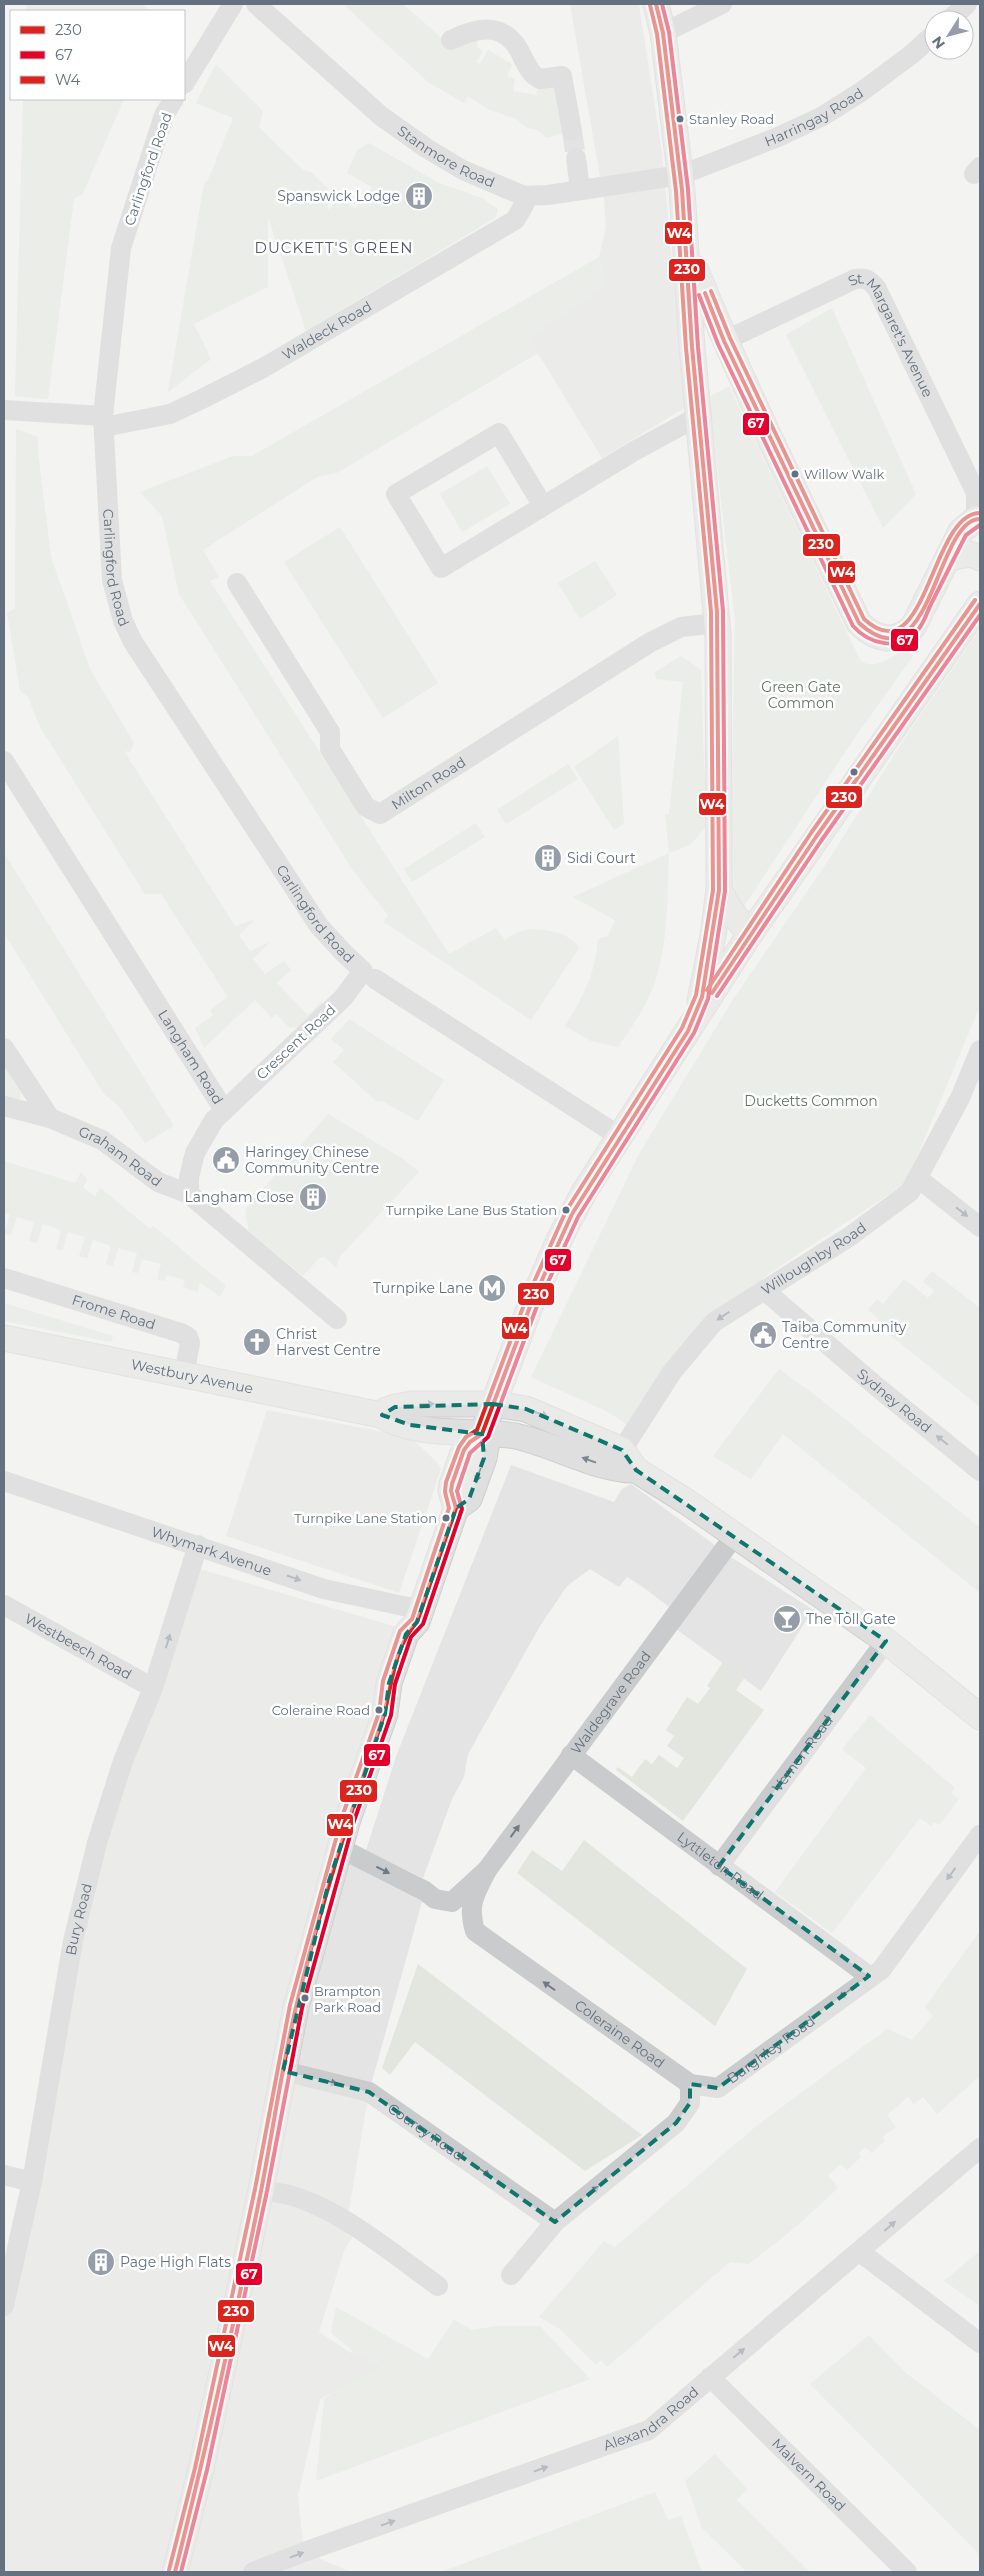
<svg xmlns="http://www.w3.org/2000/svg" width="984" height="2576" viewBox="0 0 984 2576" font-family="Montserrat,sans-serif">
	<rect width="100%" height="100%" fill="#f3f3f1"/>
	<path fill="#e3e4e3" d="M570 4H639L662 153 686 407 602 458 528 337 605 287 599 257 606 227 604 200Z
		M267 1410 410 1437 437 1462 441 1469 399 1593 226 1536Z
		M511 1465 614 1502 622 1489 631 1484 734 1559 813 1610 761 1691 661 1618 669 1607 643 1587 627 1577 619 1587 590 1569 567 1586 540 1626 468 1754 464 1777 452 1799 423 1878 366 1850 397 1754Z
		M200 1569 397 1627 330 1844 425 1891 369 2092 347 2222 357 2229 344 2251 319 2332 351 2353 353 2351 383 2366 320 2399 298 2496 304 2552 351 2572H4V2307L97 1843Z"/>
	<path fill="#e2e6df" d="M26 4H141L151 11H26Z
		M343 4H403L455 50 471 36 478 42 477 47 483 52 476 62 480 64 488 50 512 64 507 76 515 79 513 91 536 95 538 84 557 81 566 132 547 138 537 130 526 127 518 120 488 109 468 96 464 103 428 82Z
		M216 64 263 111 259 127 302 169 312 173 328 189V210L339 199 355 209 372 187 347 173 357 150 369 143 439 183 482 198 498 209 495 218 306 331 268 217V287L194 324 211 359 168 392 204 184 208 180 233 118 196 103Z
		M23 99H124L83 193 74 199 48 399 15 396Z
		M599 257 605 287 528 337 538 353 337 473 317 477 203 550 219 577 210 581 449 954 496 928 505 940C511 936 519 931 526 930 543 928 570 932 579 948L531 1020 384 922 388 915 354 872 179 594 162 516 140 492 233 456H252Z
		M832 308 916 494 883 528 786 335Z
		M729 386 860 660C872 672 892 656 905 650L913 656 853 740 741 911 729 898 735 620 709 397Z
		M16 429 38 437V453L51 557 90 669 134 743 130 752 124 751 235 926 254 920 239 935 250 951 270 942 253 959 265 974 284 961 291 970 277 983 308 1015 321 1002 325 1005 301 1026 290 1028 276 1014 272 1018 255 1000 204 1048 195 1028 213 1015 210 1010 228 997 161 894H145L40 727 28 697 20 691 7 612 15 609Z
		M487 466 510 504 462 532 440 494Z
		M340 527 438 683 383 718 284 562Z
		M595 561 617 595 580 619 558 583Z
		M980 629V1006L906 1183 780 1266 702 1323 631 1427 608 1412 531 1377 639 1154 734 998 830 858 906 736Z
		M681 656 701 670 706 827 690 845 669 853C667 898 669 947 652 990 644 1010 630 1029 618 1047L591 1041 565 1026C583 998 596 972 598 939L608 936 615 920 573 897 669 853 665 814H669L683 682 656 679 655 672Z
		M618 736 624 824 614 830 574 767Z
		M568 764 578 779 506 824 497 810Z
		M476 823 485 837 412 882 404 869Z
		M4 853 174 1126 145 1143 118 1105 104 1094 4 933Z
		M349 1019 444 1080 418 1121 384 1102 376 1101 333 1062 344 1050 331 1039Z
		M4 1065 21 1093 19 1101 4 1097Z
		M328 1114 403 1159 419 1172 340 1256 336 1267 324 1257 319 1258 303 1276 249 1231 245 1210Z
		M4 1161 75 1183 81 1172 87 1180 83 1188 95 1196 100 1188 103 1190 150 1229 153 1226 226 1286 220 1297 200 1282 198 1292 183 1287 185 1280 167 1275 164 1281 157 1279 161 1264 142 1259 138 1273 132 1272 137 1253 118 1248 113 1266 106 1264 111 1246 93 1240 87 1258 79 1256 85 1237 68 1232 62 1251 56 1249 61 1230 43 1224 37 1243 29 1241 34 1222 17 1217 11 1235 4 1233 10 1215 4 1213Z
		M932 1271 980 1308V1407L875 1323 879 1319 868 1310 877 1299 883 1304 904 1279 928 1298 934 1291 923 1282Z
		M4 1303 113 1336 111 1342 4 1321Z
		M779 1369 819 1398 980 1528V1593L783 1434 751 1479 713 1456Z
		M723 1662 745 1677 736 1690 764 1710 683 1821 616 1770 618 1767 632 1777 645 1759 652 1764 659 1755 677 1768 684 1758 667 1746 674 1736 666 1730 687 1697 698 1704 710 1688 707 1686Z
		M870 1715 955 1788 951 1793 959 1799 939 1825 934 1822 931 1826 920 1818 832 1933 775 1892 866 1768 842 1749Z
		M584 1840 747 1969 715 2026 517 1873 532 1850 562 1871Z
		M980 1931V2076L937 2114 923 2097 914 2104 908 2097 887 2115 896 2127 882 2137 885 2141 871 2153 866 2147 858 2153 861 2157 847 2170 841 2164 828 2175 838 2188 798 2225 749 2264 730 2262 607 2367 601 2360 596 2365 560 2329 539 2317 604 2241 615 2247 754 2128 887 2029 912 2040 933 2016 925 2007Z
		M418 1964 642 2135 585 2171 415 2042 390 2075 382 2068Z
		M980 2251V2306L944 2281Z
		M336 2307 428 2359 454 2320 472 2330 497 2326H540L590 2379 316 2481 324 2399 342 2386 383 2366 353 2351 331 2333Z
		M869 2335 906 2373 980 2430V2555L810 2384Z
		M715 2454 747 2489 737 2500 810 2572H747L702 2528 685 2481Z
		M655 2492 668 2520 681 2516 702 2572H441Z"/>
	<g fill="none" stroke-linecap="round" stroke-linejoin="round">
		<path stroke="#cfd2d5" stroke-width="20" stroke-dasharray="20 10" stroke-linecap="butt" d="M572 131 576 158"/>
		<g stroke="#cfcfcf" stroke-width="27">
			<g id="major">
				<path d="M656 4 663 33 682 190 692 347 718 635 719 890 713 936 700 1001"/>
				<path d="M695 268C744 389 802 506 859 623 876 640 894 644 913 627L961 531 976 519H980"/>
				<path d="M948 559C959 556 971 551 980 558"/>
				<path d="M719 890 730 910 750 934"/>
				<path id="s21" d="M4 1338 381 1415C415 1438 476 1429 515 1436 551 1443 602 1472 636 1470"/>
				<path d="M382 1415 386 1410 395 1407 412 1404H493L526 1409 622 1450 636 1470 687 1502 886 1641 980 1717"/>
				<path d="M456 1508 469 1499 484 1458 486 1447 482 1434 531 1304 560 1238 584 1192 750 934 980 604"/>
				<path d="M175 2572 201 2469 261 2190 296 2007 348 1819 385 1714 389 1683 406 1634 417 1622 456 1508 451 1491 452 1484 464 1450 470 1442 482 1434"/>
			</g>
		</g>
		<g stroke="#cacbcc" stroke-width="20">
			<path id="s1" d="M256 4 381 116 426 148 463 170 524 196 548 195 681 175 778 137 821 117 861 92 912 54 934 34"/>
			<path d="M949 20 967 4"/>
			<path d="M663 33 722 4"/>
			<path d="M451 40C476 28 502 21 519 50 524 59 527 69 535 76L540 79 562 76 572 131"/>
			<path d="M184 84 233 4"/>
			<path id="s2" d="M174 99 164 115 121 248 103 416 112 580 123 621 133 642 319 926 342 951 363 971 343 998 214 1120 195 1153 189 1177V1194L337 1319"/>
			<path d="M576 158 580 189"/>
			<path d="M974 174 980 167"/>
			<path id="s3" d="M724 341 855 279C865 277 870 280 877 289L976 493V519"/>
			<path d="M4 410 103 416"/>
			<path id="s4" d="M104 427 170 414 202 399 263 368 515 220 524 205V196"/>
			<path d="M543 506 499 433 396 494 441 568 636 450 699 416"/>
			<path id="s5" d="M237 583 330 732V749L366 807 380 814 649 643 681 627 717 623"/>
			<path id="s6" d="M4 761 224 1110"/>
			<path d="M375 979 619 1136"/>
			<path d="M4 1048 50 1118"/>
			<path id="s7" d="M4 1106 50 1118 102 1140 158 1182 189 1194"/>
			<path d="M919 1179 980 1227"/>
			<path id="s8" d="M4 1278 181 1333 188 1337 190 1343 184 1374"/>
			<path id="s9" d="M764 1290 876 1386 980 1471"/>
			<path id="s10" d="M622 1450 672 1372 714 1322 849 1237 910 1192 960 1098 980 1050"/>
			<path id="s11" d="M4 1481 324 1589 422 1610"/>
			<path id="s12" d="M4 1605 153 1688"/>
			<path id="s13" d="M571 1755 869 1976"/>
			<path id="s14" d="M340 1848 425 1891 435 1899 452 1902 487 1870 735 1535"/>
			<path id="s15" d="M719 1866 886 1641"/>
			<path id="s16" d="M487 1870C475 1894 467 1904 475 1931L690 2084 718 2088 881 1970 980 1835"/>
			<path id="s17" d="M283 2071 369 2092 555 2222"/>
			<path d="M4 2175 32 2182"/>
			<path d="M261 2190C273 2192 287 2194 299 2198 348 2215 396 2256 438 2286"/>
			<path d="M860 2252 980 2343"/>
			<path d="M511 2275 555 2222 676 2123 690 2103V2084"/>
			<path id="s18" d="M4 2306 32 2182 73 1941 97 1843 123 1761 153 1688 198 1545"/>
			<path id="s19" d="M710 2377 907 2572"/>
			<path id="s20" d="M253 2572 304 2552 649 2430 980 2148"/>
		</g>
		<use href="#major" stroke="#dfdfe0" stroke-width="25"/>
		<g stroke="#fff" stroke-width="8">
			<path id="bus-1" d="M705 293 724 341 859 623C932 689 935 519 980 519
				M712 993 816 837 980 604
				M175 2572C207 2446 235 2319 261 2191 273 2130 282 2067 296 2007 319 1912 348 1819 380 1727 393 1692 390 1652 417 1622L456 1508 451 1491 452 1484 464 1450 470 1442 482 1434 531 1304 572 1214 688 1031 702 997 719 890 717 612 692 347 682 190 663 33 656 4"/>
		</g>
		<g stroke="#fff" stroke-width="8">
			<path id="bus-2" d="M699 295 718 344 853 626C869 644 899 652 917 631 924 624 927 612 931 604 943 581 954 558 966 535L980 525
				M717 996 821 841 980 615
				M181 2572 207 2470 267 2191 302 2008 354 1821 391 1715 395 1684 411 1637 423 1624 462 1509 457 1491 470 1453 488 1437 537 1306 578 1217 694 1033 708 999 725 891 723 611 698 347 688 189 669 32 662 4"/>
		</g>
		<g stroke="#fff" stroke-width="8">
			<path id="bus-3" d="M711 291 730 338 864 619C927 676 930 513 980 513
				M707 990 811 833 975 600
				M169 2570 195 2468 255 2189 290 2005 342 1817 379 1713 383 1681 400 1631 412 1619 449 1508 445 1492 446 1482 459 1447 466 1437 477 1430 525 1302 566 1211 682 1028 696 995 713 890 711 612 686 348 676 191 657 34 650 5"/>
		</g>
		<use href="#bus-1" stroke="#dc241f" stroke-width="4"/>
		<use href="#bus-2" stroke="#e4002b" stroke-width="4"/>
		<use href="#bus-3" stroke="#dc241f" stroke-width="4"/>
	</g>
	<defs><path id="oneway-solid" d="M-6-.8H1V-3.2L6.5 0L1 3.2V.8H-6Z" transform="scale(1.25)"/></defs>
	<g fill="#6d7a88">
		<use href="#oneway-solid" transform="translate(962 1212) rotate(38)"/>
		<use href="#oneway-solid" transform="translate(723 1316) rotate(147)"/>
		<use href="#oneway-solid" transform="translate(942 1440) rotate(-141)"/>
		<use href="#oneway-solid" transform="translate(294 1578) rotate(19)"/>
		<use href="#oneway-solid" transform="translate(168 1641) rotate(-73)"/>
		<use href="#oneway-solid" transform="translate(515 1831) rotate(-54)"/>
		<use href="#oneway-solid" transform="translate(383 1870) rotate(27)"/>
		<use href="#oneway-solid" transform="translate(951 1874) rotate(126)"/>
		<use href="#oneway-solid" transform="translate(549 1986) rotate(-145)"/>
		<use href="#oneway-solid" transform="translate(845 1994) rotate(143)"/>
		<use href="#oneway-solid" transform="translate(330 2082) rotate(15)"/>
		<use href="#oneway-solid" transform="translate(484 2172) rotate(35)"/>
		<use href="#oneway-solid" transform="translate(593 2191) rotate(-39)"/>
		<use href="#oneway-solid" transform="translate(890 2226) rotate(-41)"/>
		<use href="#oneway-solid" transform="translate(739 2353) rotate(-40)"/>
		<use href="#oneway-solid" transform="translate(541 2469) rotate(-19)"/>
		<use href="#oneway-solid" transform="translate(388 2523) rotate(-19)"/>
		<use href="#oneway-solid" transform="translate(297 2555) rotate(-21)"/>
	</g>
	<g fill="#7c8793">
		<use href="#oneway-solid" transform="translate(427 1404) rotate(-2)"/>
		<use href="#oneway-solid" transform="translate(541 1414) rotate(21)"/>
		<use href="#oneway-solid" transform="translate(589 1460) rotate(-160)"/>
		<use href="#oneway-solid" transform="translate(478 1475) rotate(110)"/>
	</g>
	<path d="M0 0H984V2576H0ZM493 1404 526 1409 622 1450 636 1470 886 1641 719 1866 869 1976 718 2088 690 2084V2103L676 2123 555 2222 369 2092 283 2071 329 1881 385 1714 389 1683 406 1634 417 1622 456 1508 469 1499 484 1458 482 1434 410 1425 382 1415 395 1407Z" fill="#f3f3f1" fill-opacity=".55" fill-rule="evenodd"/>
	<path fill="none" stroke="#0f766e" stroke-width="4" stroke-dasharray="10 6" stroke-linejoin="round" d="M493 1404 526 1409 622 1450 636 1470 886 1641 719 1866 869 1976 718 2088 690 2084V2103L676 2123 555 2222 369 2092 283 2071 329 1881 385 1714 389 1683 406 1634 417 1622 456 1508 469 1499 484 1458 482 1434 410 1425 382 1415 395 1407Z"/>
	<defs>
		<g id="building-disc" transform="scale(1.4375)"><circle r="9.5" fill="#959ea8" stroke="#fff"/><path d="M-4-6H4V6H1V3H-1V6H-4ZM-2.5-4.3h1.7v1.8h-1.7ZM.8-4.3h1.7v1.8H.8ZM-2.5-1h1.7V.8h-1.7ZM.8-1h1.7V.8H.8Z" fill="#fff"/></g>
		<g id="civic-disc" transform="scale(1.4375)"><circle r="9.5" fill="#959ea8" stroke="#fff"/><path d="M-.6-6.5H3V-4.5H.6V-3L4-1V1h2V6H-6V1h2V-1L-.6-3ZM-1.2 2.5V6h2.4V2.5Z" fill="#fff"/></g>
		<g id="metro-disc" transform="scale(1.4375)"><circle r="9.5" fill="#959ea8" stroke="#fff"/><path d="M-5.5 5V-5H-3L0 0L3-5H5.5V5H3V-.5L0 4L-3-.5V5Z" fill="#fff"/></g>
		<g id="church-disc" transform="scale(1.4375)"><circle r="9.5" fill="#959ea8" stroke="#fff"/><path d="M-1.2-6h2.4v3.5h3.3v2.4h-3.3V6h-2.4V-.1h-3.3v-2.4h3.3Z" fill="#fff"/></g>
		<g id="bar-disc" transform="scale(1.4375)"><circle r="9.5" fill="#959ea8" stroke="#fff"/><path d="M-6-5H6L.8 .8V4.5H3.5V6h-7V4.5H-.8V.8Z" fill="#fff"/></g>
	</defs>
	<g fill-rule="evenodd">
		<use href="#building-disc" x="419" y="196"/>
		<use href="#building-disc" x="548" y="858"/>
		<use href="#civic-disc" x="226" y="1160"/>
		<use href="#building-disc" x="313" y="1197"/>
		<use href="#metro-disc" x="492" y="1288"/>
		<use href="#civic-disc" x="763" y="1335"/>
		<use href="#church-disc" x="257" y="1342"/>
		<use href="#bar-disc" x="787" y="1619"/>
		<use href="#building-disc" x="101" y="2262"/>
	</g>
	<g fill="#637180" stroke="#fff" stroke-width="2">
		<circle cx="680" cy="119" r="4.5"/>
		<circle cx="795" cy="474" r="4.5"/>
		<circle cx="854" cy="772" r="4.5"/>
		<circle cx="566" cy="1210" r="4.5"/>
		<circle cx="446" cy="1518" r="4.5"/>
		<circle cx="379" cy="1710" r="4.5"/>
		<circle cx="305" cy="1998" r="4.5"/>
	</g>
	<g text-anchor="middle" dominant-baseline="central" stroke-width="5" stroke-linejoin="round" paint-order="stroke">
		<g font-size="13" fill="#637180" stroke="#fff" text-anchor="start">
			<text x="689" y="119">Stanley Road</text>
			<text x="804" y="474">Willow Walk</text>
			<text x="557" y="1210" text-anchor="end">Turnpike Lane Bus Station</text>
			<text x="437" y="1518" text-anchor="end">Turnpike Lane Station</text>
			<text x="370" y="1710" text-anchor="end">Coleraine Road</text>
			<text x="314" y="1991">Brampton<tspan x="314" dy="16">Park Road</tspan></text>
		</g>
		<g font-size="14" fill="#637180" stroke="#fff">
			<text stroke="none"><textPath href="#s1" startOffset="636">Harringay Road</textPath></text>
			<text stroke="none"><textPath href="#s1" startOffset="245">Stanmore Road</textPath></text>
			<text transform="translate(148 169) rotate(-71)">Carlingford Road</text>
			<text stroke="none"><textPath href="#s4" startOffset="245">Waldeck Road</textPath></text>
			<text stroke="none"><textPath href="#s3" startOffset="214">St. Margaret's Avenue</textPath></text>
			<text stroke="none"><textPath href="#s2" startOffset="480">Carlingford Road</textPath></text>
			<text stroke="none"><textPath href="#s5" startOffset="334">Milton Road</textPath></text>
			<text stroke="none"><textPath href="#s2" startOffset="885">Carlingford Road</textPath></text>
			<text transform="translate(296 1042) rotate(-43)">Crescent Road</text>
			<text stroke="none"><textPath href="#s6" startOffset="350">Langham Road</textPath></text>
			<text stroke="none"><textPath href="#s7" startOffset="128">Graham Road</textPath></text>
			<text stroke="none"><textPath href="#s10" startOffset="276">Willoughby Road</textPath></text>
			<text stroke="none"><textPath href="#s8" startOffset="115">Frome Road</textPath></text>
			<text stroke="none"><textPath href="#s21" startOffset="192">Westbury Avenue</textPath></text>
			<text stroke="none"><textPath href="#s9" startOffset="171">Sydney Road</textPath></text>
			<text stroke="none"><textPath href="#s11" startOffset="219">Whymark Avenue</textPath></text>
			<text stroke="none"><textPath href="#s12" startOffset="85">Westbeech Road</textPath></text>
			<text stroke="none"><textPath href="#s14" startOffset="381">Waldegrave Road</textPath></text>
			<text stroke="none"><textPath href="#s15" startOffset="140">Vernon Road</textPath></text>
			<text stroke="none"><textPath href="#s13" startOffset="186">Lyttleton Road</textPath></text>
			<text stroke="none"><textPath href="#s18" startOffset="394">Bury Road</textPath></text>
			<text stroke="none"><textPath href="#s16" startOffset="242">Coleraine Road</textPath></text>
			<text stroke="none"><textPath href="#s16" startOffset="422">Burghley Road</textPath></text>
			<text stroke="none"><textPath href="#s17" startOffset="158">Courcy Road</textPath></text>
			<text stroke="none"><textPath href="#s20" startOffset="428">Alexandra Road</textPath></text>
			<text stroke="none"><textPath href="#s19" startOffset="139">Malvern Road</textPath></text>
		</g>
		<g font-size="14" fill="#637180" stroke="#fff" text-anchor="start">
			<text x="400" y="196" text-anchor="end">Spanswick Lodge</text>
			<text x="567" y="858">Sidi Court</text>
			<text x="245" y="1152">Haringey Chinese<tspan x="245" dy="16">Community Centre</tspan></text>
			<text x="294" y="1197" text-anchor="end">Langham Close</text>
			<text x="473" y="1288" text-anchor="end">Turnpike Lane</text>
			<text x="782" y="1327">Taiba Community<tspan x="782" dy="16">Centre</tspan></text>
			<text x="276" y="1334">Christ<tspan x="276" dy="16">Harvest Centre</tspan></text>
			<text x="806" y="1619">The Toll Gate</text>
			<text x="120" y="2262">Page High Flats</text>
		</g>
		<g font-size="14" fill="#657862" stroke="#fff">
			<text x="801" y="687">Green Gate<tspan x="801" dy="16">Common</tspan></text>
			<text x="811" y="1101">Ducketts Common</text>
		</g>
		<g font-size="15" letter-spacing="1" fill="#515b66" stroke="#fff">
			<text x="334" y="247">DUCKETT'S GREEN</text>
		</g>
	</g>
	<g stroke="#fff" stroke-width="2">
		<rect x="664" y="221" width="29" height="24" rx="5" fill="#dc241f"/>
		<rect x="668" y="258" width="38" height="24" rx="5" fill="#dc241f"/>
		<rect x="742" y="412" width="28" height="24" rx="5" fill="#e4002b"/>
		<rect x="802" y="533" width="39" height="24" rx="5" fill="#dc241f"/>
		<rect x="827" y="560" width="29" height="24" rx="5" fill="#dc241f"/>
		<rect x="890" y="628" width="29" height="24" rx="5" fill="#e4002b"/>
		<rect x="825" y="785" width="38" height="24" rx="5" fill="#dc241f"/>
		<rect x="698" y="792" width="29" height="24" rx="5" fill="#dc241f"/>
		<rect x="544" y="1248" width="28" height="24" rx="5" fill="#e4002b"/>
		<rect x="517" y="1282" width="38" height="24" rx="5" fill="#dc241f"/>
		<rect x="501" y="1316" width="29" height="24" rx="5" fill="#dc241f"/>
		<rect x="363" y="1743" width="28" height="24" rx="5" fill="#e4002b"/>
		<rect x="339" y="1779" width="39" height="24" rx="5" fill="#dc241f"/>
		<rect x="326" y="1813" width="28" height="24" rx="5" fill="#dc241f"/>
		<rect x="235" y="2262" width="28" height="24" rx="5" fill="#e4002b"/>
		<rect x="217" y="2299" width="38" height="24" rx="5" fill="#dc241f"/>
		<rect x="207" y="2334" width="29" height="24" rx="5" fill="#dc241f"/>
	</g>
	<g font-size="14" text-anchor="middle" font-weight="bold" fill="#fff">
		<text x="679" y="238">W4</text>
		<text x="687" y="274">230</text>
		<text x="756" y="428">67</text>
		<text x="821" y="549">230</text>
		<text x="842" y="577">W4</text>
		<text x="905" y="645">67</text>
		<text x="844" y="802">230</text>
		<text x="712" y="809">W4</text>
		<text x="558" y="1265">67</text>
		<text x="536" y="1299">230</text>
		<text x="515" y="1333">W4</text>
		<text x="377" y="1760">67</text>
		<text x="359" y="1795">230</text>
		<text x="340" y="1829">W4</text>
		<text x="249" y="2279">67</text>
		<text x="236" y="2316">230</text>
		<text x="221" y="2351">W4</text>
	</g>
	<rect width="984" height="2576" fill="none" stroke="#637180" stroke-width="10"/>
	<rect x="10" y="10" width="175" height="90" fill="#ffffff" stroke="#c1c6cc"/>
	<rect x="20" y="26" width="25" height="8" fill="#dc241f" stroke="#c1c6cc"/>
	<text x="55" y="35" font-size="15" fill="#637180">230</text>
	<rect x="20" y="51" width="25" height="8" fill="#e4002b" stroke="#c1c6cc"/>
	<text x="55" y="60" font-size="15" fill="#637180">67</text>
	<rect x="20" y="76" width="25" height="8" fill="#dc241f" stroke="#c1c6cc"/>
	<text x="55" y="85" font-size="15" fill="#637180">W4</text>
	<g transform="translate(949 35) rotate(234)"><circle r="24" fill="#ffffff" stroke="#c1c6cc"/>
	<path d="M0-4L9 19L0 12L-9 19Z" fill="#959ea8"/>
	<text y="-8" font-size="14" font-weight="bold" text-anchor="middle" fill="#637180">N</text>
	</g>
</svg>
